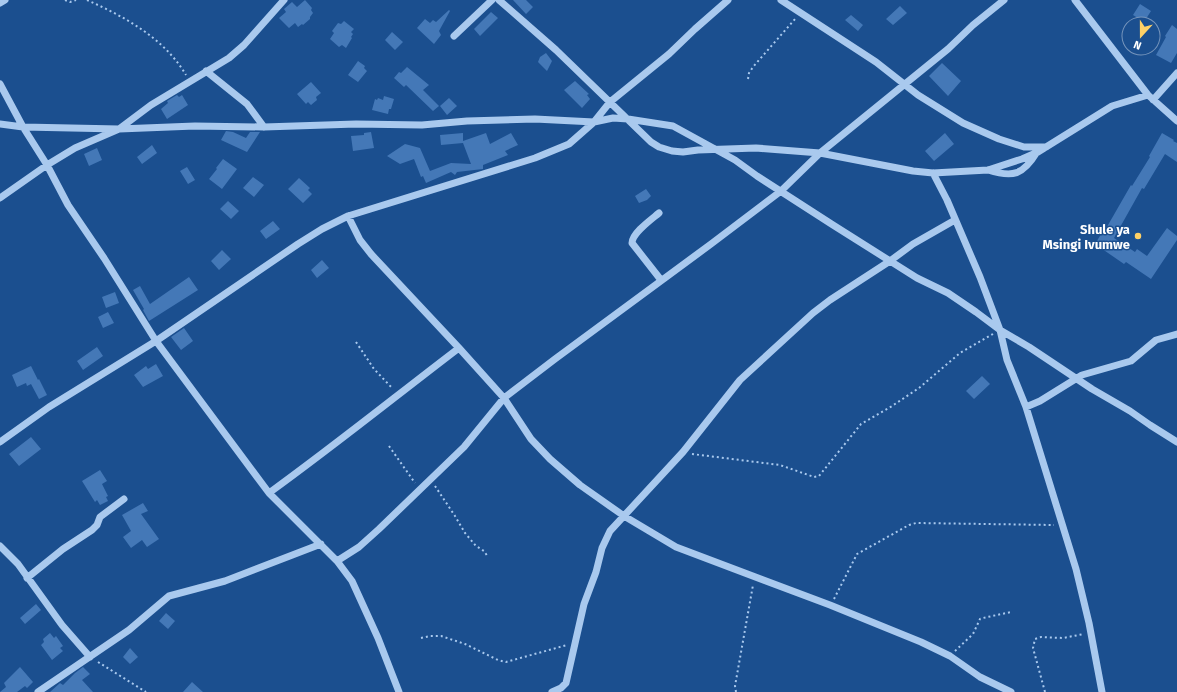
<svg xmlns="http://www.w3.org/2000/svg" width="1177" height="692" viewBox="0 0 1177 692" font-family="'Fira Sans',sans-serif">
	<rect width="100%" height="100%" fill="#1b4f8f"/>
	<path fill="#4478b7" d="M305 0 312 8 311 10 313 13 310 17V19L303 25 302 24 298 27 295 23 289 28 279 18 286 12 284 9 292 2 297 7Z
		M513 0H526L533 7 526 14Z
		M1140 4 1151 11 1144 22 1133 15Z
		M900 6 907 13 893 25 886 19Z
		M449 10 450 11 439 31 441 35 434 44 417 28 425 19 430 23 433 20 436 22Z
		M491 12 498 18 480 36 474 29Z
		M851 15 863 25 858 31 845 20Z
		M344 21 354 29 351 32 353 34 351 37 352 38 346 48 342 45 339 47 330 39 334 33 332 31 338 23 341 24Z
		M1172 25 1177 29V53L1171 63 1156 55 1166 37 1165 36Z
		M392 32 403 42 395 50 385 40Z
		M546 53 552 61 547 71 538 62 540 57Z
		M358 61 365 66 364 68 367 71 358 82 348 75Z
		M942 63 961 81 948 96 929 76Z
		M407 67 429 85 423 90 439 106 433 111 406 85 404 87 394 78 399 72 401 73Z
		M575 81 589 94 587 95 590 99 582 108 564 90Z
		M311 82 321 93 316 97 317 100 311 105 308 102 306 104 297 94Z
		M177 95 179 97 182 95 188 105 167 119 161 109 168 103 167 101Z
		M384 96 394 99 391 109H389L388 114 372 110 375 99 377 100 378 98 383 100Z
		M449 98 457 106 447 115 440 106Z
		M226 131 233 132 246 138 250 132H260L247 152 221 140Z
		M371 132 374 148 353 151 351 136 364 135V133Z
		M463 133V141L486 133 490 144 511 133 518 145 505 151 508 155 483 165V169L457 172 455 175 451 172 426 183 423 176 421 177 414 159 400 164 387 156 405 144 420 148 430 171 451 163 471 164 463 143 441 145 440 135Z
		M945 133 954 144 934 161 925 151Z
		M1162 133 1174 140 1173 141 1177 143V162L1165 154 1144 189 1142 188 1114 238 1135 252 1137 249 1147 256 1167 228 1177 236V240L1151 279 1126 262 1124 264 1095 244 1103 231 1104 232 1131 185 1132 186 1150 157 1149 156Z
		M152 145 157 153 142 164 137 157Z
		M97 148 102 160 89 166 84 154Z
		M223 159 237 169 222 189 209 179 217 169 216 168Z
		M187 167 195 180 188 184 180 171Z
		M253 177 264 185 254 197 243 188Z
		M299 178 310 188 308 190 312 194 303 203 288 189Z
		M646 189 651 196 647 200 639 203 635 196Z
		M228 201 239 211 231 219 220 209Z
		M273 221 280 229 266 239 260 231Z
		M222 250 231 259 219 270 211 261Z
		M322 260 329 268 317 278 311 270Z
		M189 277 198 290 149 321 143 310 144 309 133 290 140 286 150 304Z
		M115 292 119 303 106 308 102 297Z
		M108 312 114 323 103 328 98 317Z
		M184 328 193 341 181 350 171 337Z
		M97 347 103 356 83 370 77 361Z
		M156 364 163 376 143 387 134 375 146 366 148 369Z
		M31 366 38 380 39 379 47 395 39 399 31 384 27 386 26 383 17 387 12 375Z
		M982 376 990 384 974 399 966 391Z
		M31 437 41 449 19 466 9 454Z
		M100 470 107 481 102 484 108 496 106 497 108 501 100 505 97 500 95 502 82 481Z
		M143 503 148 511 141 514 159 539 147 547 142 540 131 548 123 537 131 531 122 515Z
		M36 604 41 610 25 624 20 618Z
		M166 613 175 621 168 629 159 621Z
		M50 633 54 638 56 636 63 646 60 648 63 651 52 660 41 645 44 642 43 639Z
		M130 648 138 657 130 664 123 657Z
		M20 667 33 682 27 688 25 686 17 692H0L6 687 4 683Z
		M83 667 90 674 82 680 93 692H50L60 683 63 685 75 673Z
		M192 682 203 692H183Z"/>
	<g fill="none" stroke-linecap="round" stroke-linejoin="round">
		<path stroke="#a9c9ee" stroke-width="2" stroke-dasharray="2 3" stroke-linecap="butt" d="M65 0 70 2 76 0
			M87 0C125 17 164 38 186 75
			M748 79 749 73 753 67 795 19
			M356 342 374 369 393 389
			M389 446 415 483
			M692 454 780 465 814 477 819 476 861 424 892 406 919 388 960 353 993 334
			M435 486 455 516 465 533 476 546 484 551 488 557
			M834 599 857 554 909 525 916 523 1054 525
			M421 638 430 636H441L465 644 498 660 506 662 567 645
			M955 651 973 634 980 619 983 618 1011 612
			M98 662 146 692
			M736 692 735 686 753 585
			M1045 692 1033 648 1035 639 1041 637 1063 638 1084 634"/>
		<path stroke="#a9c9ee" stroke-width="7" d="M499 0 556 50 651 142 659 147 672 151 683 152 698 150 756 148 820 153 913 171 933 173 988 170 1022 159 1038 152 1112 106 1148 95
			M781 0 876 62 918 95 963 123 999 139 1024 147H1046
			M1075 0 1148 95 1177 121
			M0 3 5 0
			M454 36 492 0
			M206 71 247 104 264 127
			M0 84 23 127 47 165 68 205 104 258 156 341 269 493 337 561 352 581 378 638 399 692
			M1153 100 1177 73
			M0 124 23 127 119 129 195 126 264 127 356 124 422 125 467 121 535 119 594 122 610 102 669 54 695 29 728 0
			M988 170C1013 178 1023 175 1037 152
			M933 173 947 200 980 277 1000 330 1007 360 1026 407 1076 569 1089 623 1102 692
			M0 198 47 165 75 148 119 129 151 105 229 58 244 45 284 0
			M659 213C652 219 632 233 632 243L661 280
			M348 216 360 240 371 254 459 348 504 398 531 439 550 459 580 485 624 516 676 547 830 605 921 642 950 656 980 677 1011 692
			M1026 407 1040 401 1082 375 1131 361 1156 340 1177 334
			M0 442 49 407 156 341 298 244 322 229 348 216 535 158 569 144 594 122 613 118 628 119 673 126 735 160 757 176 833 225 917 278 948 293 976 312 1000 330 1029 347 1092 389 1130 411 1150 425 1177 442
			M269 493C334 446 396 396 459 348
			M0 546 18 564 62 625 90 657
			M337 561 359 547 379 529 464 447 504 398 555 359 711 244 781 191 820 153 948 49 973 25 1004 0
			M27 578 63 549 92 530 97 525 100 517 124 499
			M38 692 129 630 169 596 225 581 321 544
			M552 692 561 688 566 683 584 604 596 572 602 548 610 531 683 452 740 380 813 313 830 300 890 261 913 244 955 220"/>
	</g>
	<circle fill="#ffd166" stroke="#1b4f8f" stroke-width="1.5" cx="1138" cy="236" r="4"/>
	<g text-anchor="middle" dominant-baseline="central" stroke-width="3" stroke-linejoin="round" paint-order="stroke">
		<g font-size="13" font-weight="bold" fill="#fff" stroke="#1b4f8f" text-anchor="end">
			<text x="1130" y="229">Shule ya<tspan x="1130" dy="15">Msingi Ivumwe</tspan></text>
		</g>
	</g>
	<g transform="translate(1141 36) rotate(201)"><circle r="19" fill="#1b4f8f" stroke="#7695bc"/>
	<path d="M0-3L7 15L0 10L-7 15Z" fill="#ffd166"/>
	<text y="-6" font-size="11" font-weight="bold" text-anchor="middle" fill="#ffffff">N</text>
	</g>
</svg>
